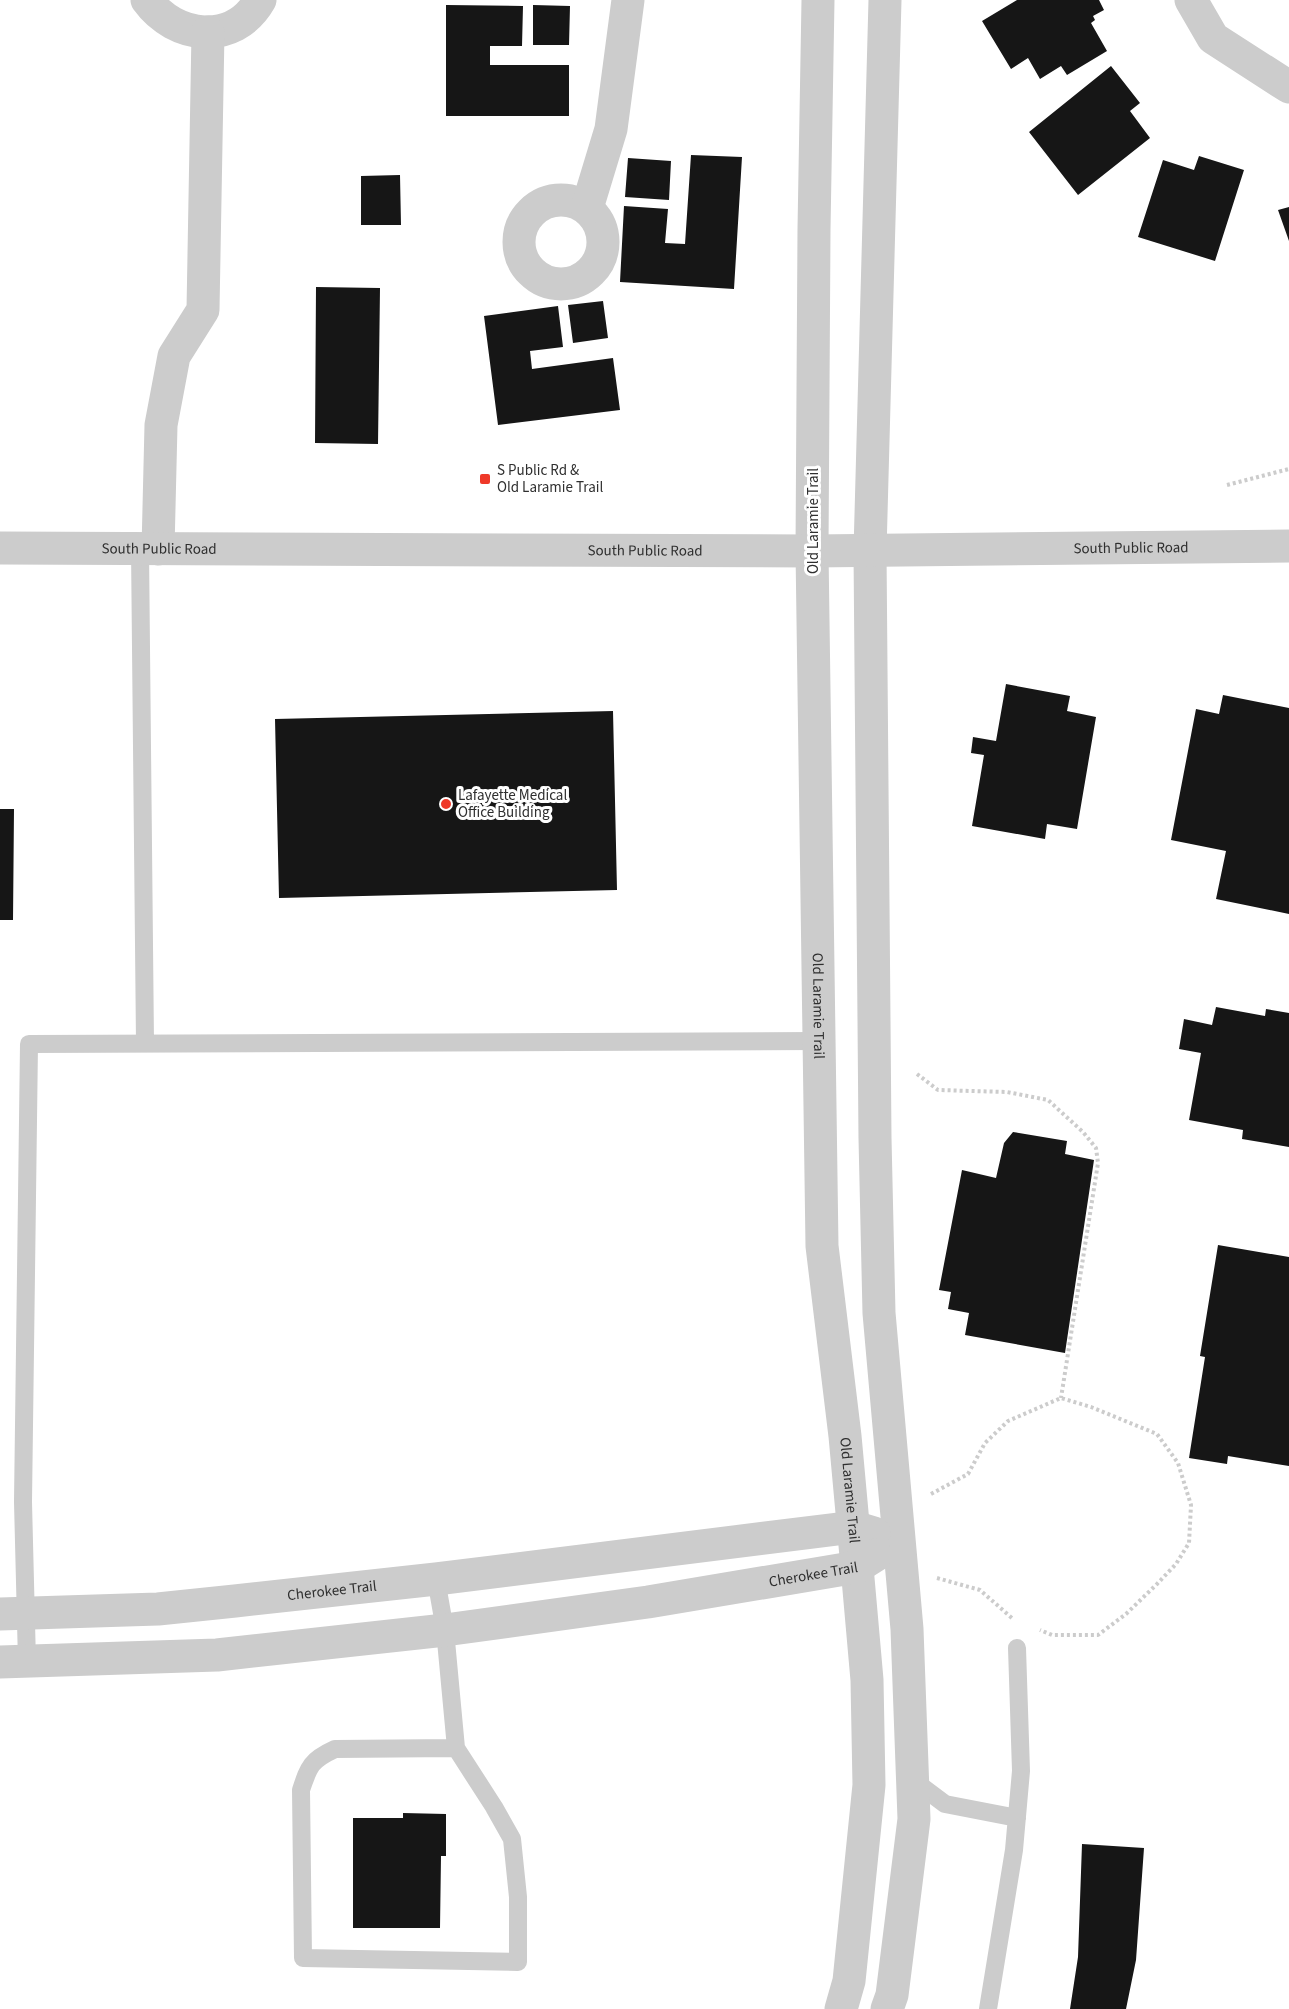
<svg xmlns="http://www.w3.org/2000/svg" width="1289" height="2009" viewBox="0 0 1289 2009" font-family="'Source Sans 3',sans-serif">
	<rect width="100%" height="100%" fill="#fff"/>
	<path fill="#161616" d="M1017 0H1099L1104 10 1093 16 1095 20 1091 23 1107 51 1067 75 1061 66 1040 79 1028 58 1011 69 982 21Z
		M446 5 523 6 522 46H490V65H569V116H446Z
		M533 5 570 6 569 45H533Z
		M1111 66 1140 103 1130 111 1150 138 1078 195 1029 132Z
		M691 155 742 157 734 289 620 282 624 206 668 209 665 243 685 244Z
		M1199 156 1244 170 1215 261 1138 237 1163 160 1194 170Z
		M628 158 671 161 669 200 625 197Z
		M400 175 401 225H361V176Z
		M1289 207V241L1278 210Z
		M316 287 380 288 378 444 315 443Z
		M603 301 608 338 573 343 568 305Z
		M558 306 563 347 530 351 532 369 613 358 620 410 498 425 484 316Z
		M1006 684 1070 696 1067 711 1096 717 1077 829 1047 824 1045 839 972 826 984 755 971 753 973 737 996 741Z
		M1223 695 1289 708V914L1216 899 1226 851 1171 840 1196 709 1219 714Z
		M613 711 617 890 279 898 275 719Z
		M0 809H14L13 920H0Z
		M1216 1007 1265 1016 1266 1009 1289 1013V1147L1242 1139 1243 1130 1189 1120 1201 1053 1179 1049 1184 1019 1212 1025Z
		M1013 1132 1067 1141 1065 1154 1094 1160 1065 1353 965 1335 969 1313 948 1309 951 1292 939 1290 962 1170 996 1178 1004 1143Z
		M1218 1245 1289 1257V1466L1228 1456 1227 1464 1189 1458 1205 1357 1200 1356Z
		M403 1813 446 1814V1856H441L440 1928H353V1818H403Z
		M1082 1844 1144 1848 1136 1960 1126 2009H1070L1078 1957Z"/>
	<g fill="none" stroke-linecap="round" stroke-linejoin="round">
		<path stroke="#ccc" stroke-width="4" stroke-dasharray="3 3" stroke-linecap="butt" d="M1227 485 1289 469
			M917 1074 938 1090 1007 1092 1048 1100 1083 1132 1096 1148 1098 1163 1061 1398
			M931 1494 968 1474 985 1443 1008 1421 1061 1398 1091 1407 1157 1434 1178 1463 1191 1505 1189 1543 1176 1564 1157 1584 1126 1614 1098 1635H1052L1040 1630
			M937 1578 980 1590 1013 1619"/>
		<path stroke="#ccc" stroke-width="18" d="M140 549 145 1043
			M436 1579 445 1630 456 1748 494 1807 512 1839 518 1897V1962L303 1958 301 1790C309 1766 311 1760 335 1749L456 1748
			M27 1662 23 1502 29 1044 820 1041
			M913 1780 945 1804 1017 1818
			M988 2009 1014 1850 1021 1771 1017 1648"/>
		<g stroke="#ccc" stroke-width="33">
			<path d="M147 0C175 39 234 46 260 0"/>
			<path id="s1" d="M818 0 814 229 812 551 822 1246 845 1436 857 1567 867 1680 869 1785 849 1981 841 2009"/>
			<path d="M885 0 870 551 875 1138 879 1313 907 1629 914 1819 892 1995 887 2009"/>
			<path d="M1191 0 1213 38 1289 87"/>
			<circle cx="561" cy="242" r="42"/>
			<path d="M587 208 611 129 628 0"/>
			<path d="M158 549 161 425 174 356 203 310 208 32"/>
			<path id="s2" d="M0 1614 158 1609 235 1601 436 1579 854 1527 874 1533"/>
			<path id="s3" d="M0 1662 217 1655 445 1630 648 1602 857 1567 876 1555"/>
		</g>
		<path stroke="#ccc" stroke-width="33" id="s4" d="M0 548 812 551 1289 546"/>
	</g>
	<g fill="#ef3929" stroke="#fff" stroke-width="2">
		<rect x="479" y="473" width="12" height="12" rx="3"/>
		<circle cx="446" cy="804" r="6"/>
	</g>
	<g text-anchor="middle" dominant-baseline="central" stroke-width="6" stroke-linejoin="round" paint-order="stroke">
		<g font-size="15" fill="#2f2f2f" stroke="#fff" text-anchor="start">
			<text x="497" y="470">S Public Rd &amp;<tspan x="497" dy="17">Old Laramie Trail</tspan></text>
			<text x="458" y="795">Lafayette Medical<tspan x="458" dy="17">Office Building</tspan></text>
		</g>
		<g font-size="15" fill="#2f2f2f" stroke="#fff">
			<text transform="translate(813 521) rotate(-90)">Old Laramie Trail</text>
			<text stroke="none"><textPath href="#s4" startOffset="1131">South Public Road</textPath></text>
			<text stroke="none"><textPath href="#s4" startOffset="159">South Public Road</textPath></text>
			<text stroke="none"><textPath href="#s4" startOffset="645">South Public Road</textPath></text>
			<text stroke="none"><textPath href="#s1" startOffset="1006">Old Laramie Trail</textPath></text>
			<text stroke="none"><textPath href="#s1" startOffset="1492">Old Laramie Trail</textPath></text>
			<text stroke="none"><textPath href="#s3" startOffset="819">Cherokee Trail</textPath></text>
			<text stroke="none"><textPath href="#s2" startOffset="333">Cherokee Trail</textPath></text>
		</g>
	</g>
</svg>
